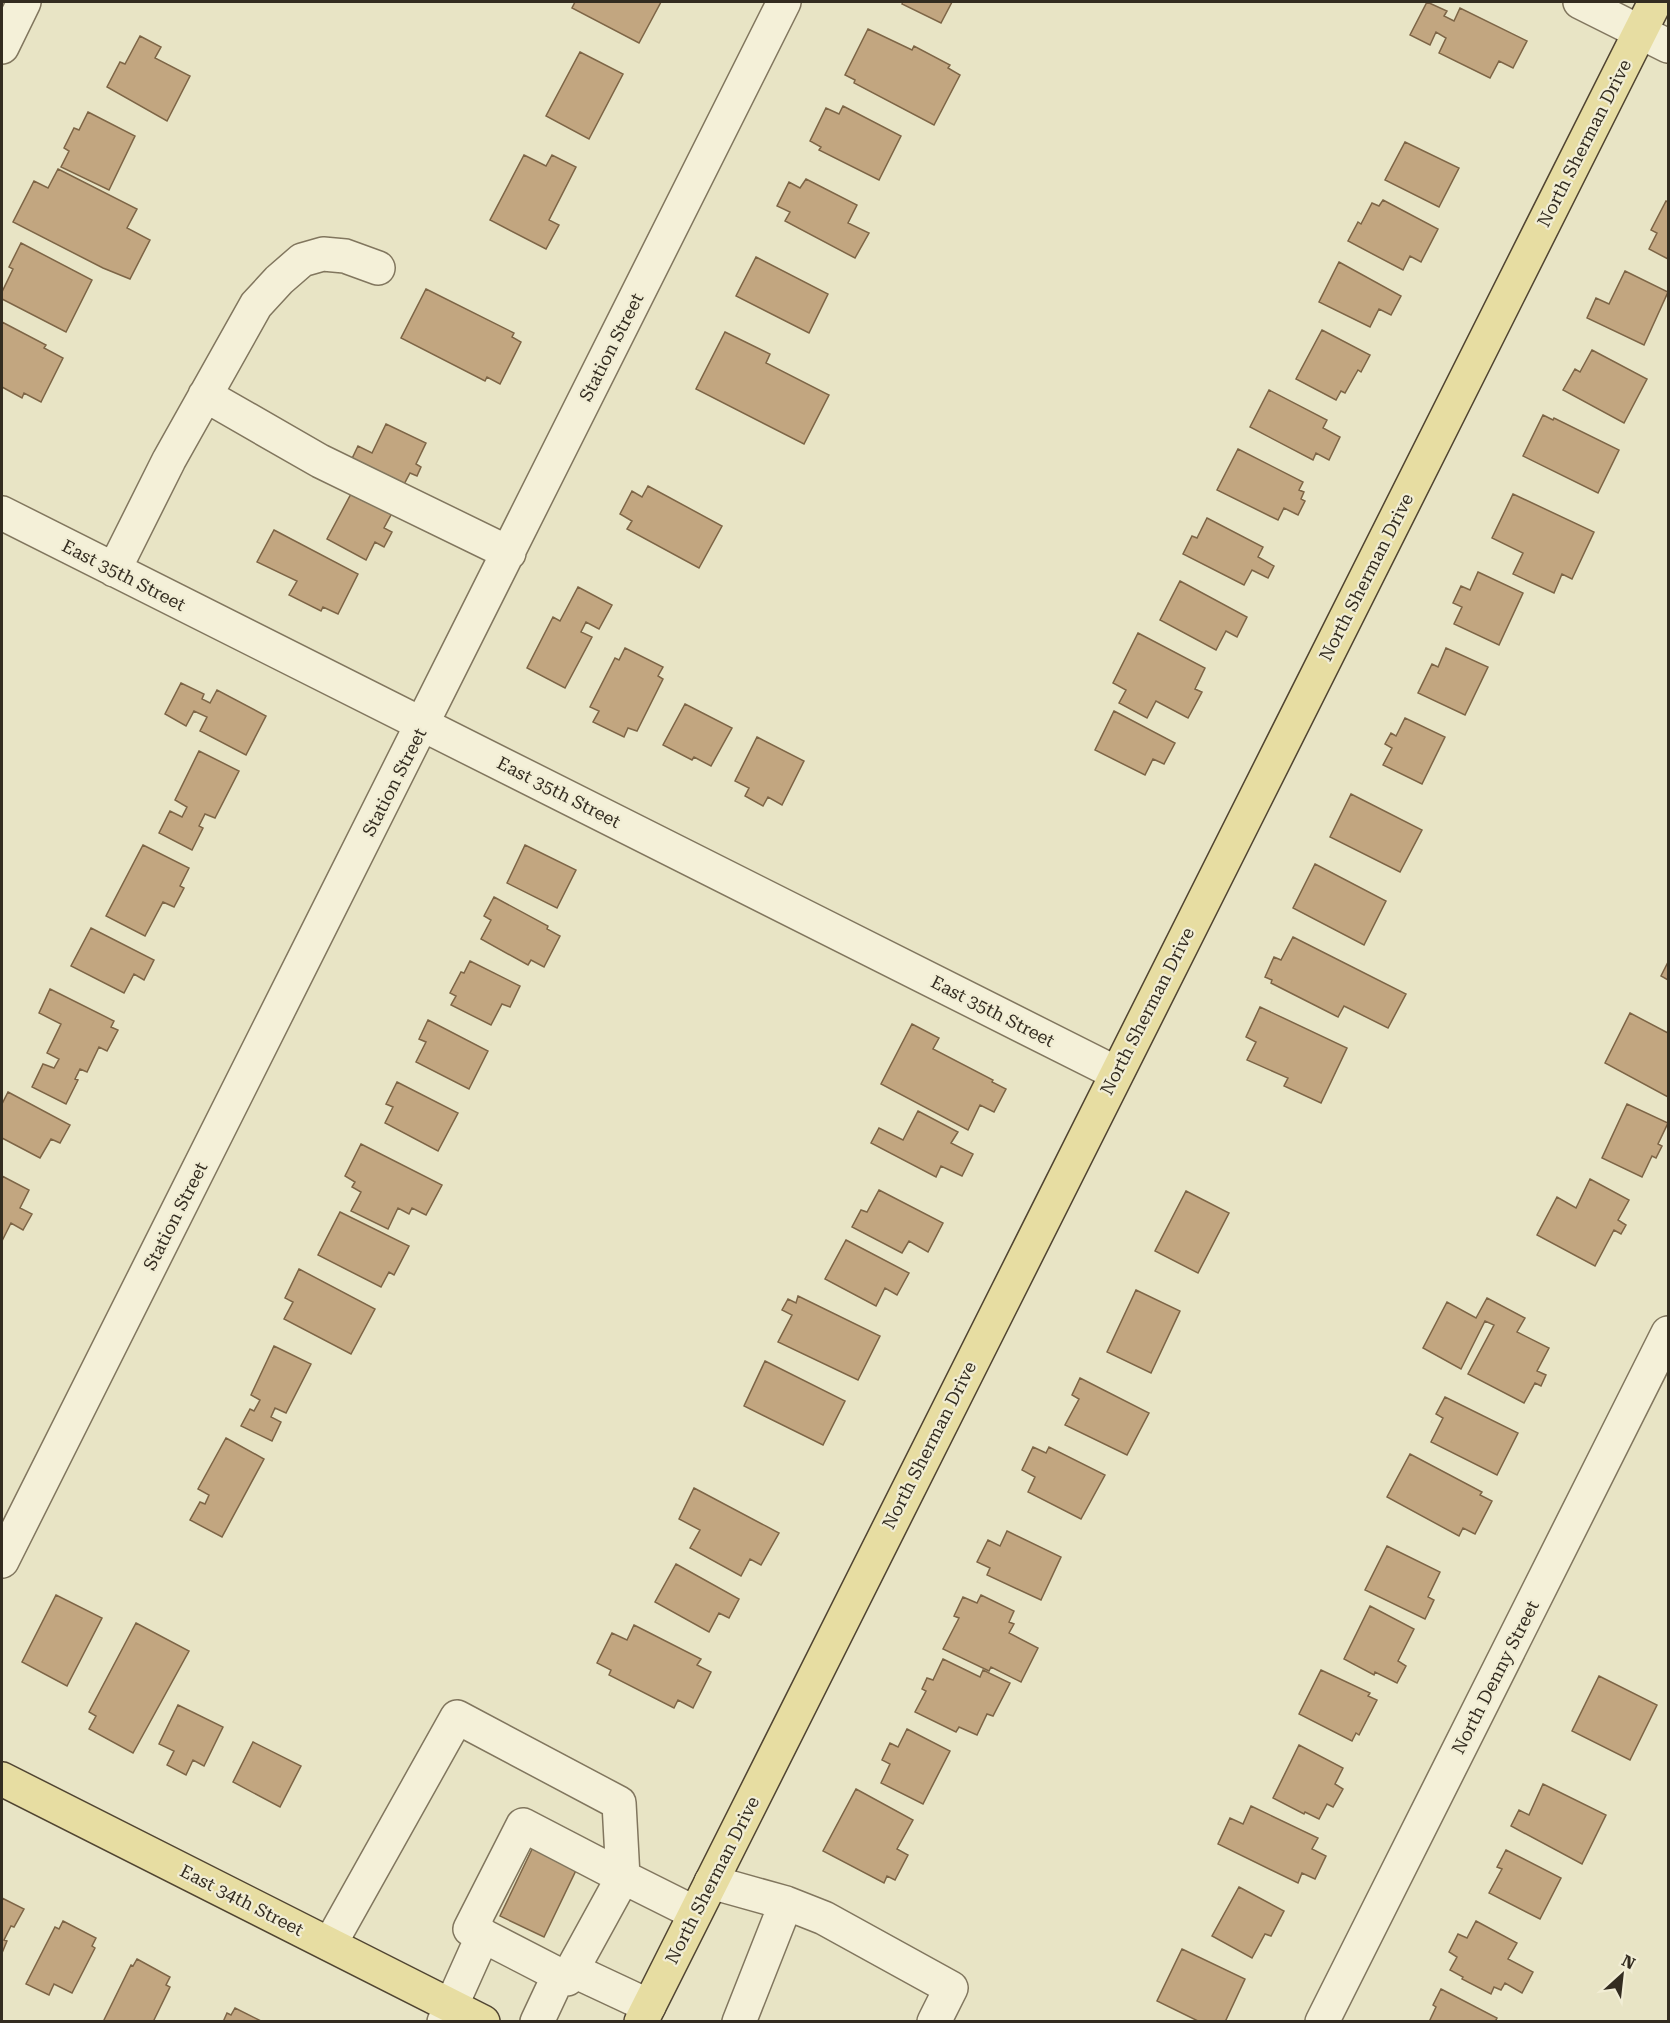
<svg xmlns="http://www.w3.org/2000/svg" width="1670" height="2023" viewBox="0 0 1670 2023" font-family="'Roboto Serif',serif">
	<rect width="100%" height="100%" fill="#e8e4c5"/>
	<path fill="#c2a680" stroke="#7d6546" stroke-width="1.5" d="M575 2H661L639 43 572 8Z
		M903 2H952L941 23 902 4Z
		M1427 2 1447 11 1444 16 1454 21 1460 8 1527 41 1513 68 1499 61 1490 78 1439 53 1446 38 1436 32 1430 45 1410 35Z
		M868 29 912 50 914 46 950 65 948 68 960 75 934 125 854 83 855 80 845 75Z
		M140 36 161 47 155 58 190 76 167 121 107 87 120 62 125 64Z
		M580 52 623 74 589 139 546 116Z
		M843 106 901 136 879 180 819 150 821 147 810 141 826 108 839 114Z
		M88 112 135 136 109 190 61 167 69 151 64 148 74 128 79 130Z
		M1405 142 1459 168 1439 207 1385 180Z
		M524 155 546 166 552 155 576 167 549 220 559 225 546 249 490 220Z
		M58 169 137 209 127 228 150 240 130 279 103 268 13 222 34 181 48 188Z
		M806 179 857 205 848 223 869 233 855 258 785 221 790 212 777 206 789 182 800 188Z
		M1383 200 1438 229 1421 262 1410 256 1403 270 1348 241 1358 222 1361 224 1372 203 1379 206Z
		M1666 201 1668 202V259L1649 249 1657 233 1651 230Z
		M21 243 92 280 66 332 2 299V292L13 269 9 267Z
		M756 257 828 294 809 333 736 296Z
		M1339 262 1401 296 1391 315 1379 309 1370 327 1319 302Z
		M1625 271 1668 292 1644 345 1587 318 1596 298 1609 304Z
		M426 289 514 333 512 337 521 342 500 384 487 377 485 381 401 338Z
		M2 322 46 345 44 348 63 358 41 402 24 393 22 398 2 387Z
		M1322 330 1370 355 1361 372 1358 370 1345 393 1341 391 1336 400 1296 379Z
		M725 332 770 354 766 363 829 395 804 444 696 389Z
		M1592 350 1647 379 1624 423 1563 390 1575 369 1580 372Z
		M1269 390 1327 420 1323 428 1340 437 1329 460 1316 453 1313 460 1250 427Z
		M1543 415 1553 420 1554 418 1619 450 1598 493 1523 456Z
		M386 424 426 443 416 464 421 467 417 476 410 473 400 492 348 467 358 446 372 453Z
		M1238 449 1303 482 1299 490 1304 492 1301 499 1305 501 1298 515 1284 508 1278 520 1217 490Z
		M648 486 722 526 699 568 627 529 632 521 620 514 632 491 642 497Z
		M352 492 392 513 384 528 392 532 384 547 375 542 366 560 327 539Z
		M1513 494 1594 532 1572 579 1562 574 1554 593 1513 574 1523 553 1492 538Z
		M1207 518 1263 547 1258 557 1274 566 1268 578 1252 570 1244 585 1183 554 1192 536 1197 538Z
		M274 530 358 574 338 614 323 607 321 611 289 595 297 581 257 562Z
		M1478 572 1523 593 1499 645 1454 624 1462 607 1453 603 1461 586 1470 590Z
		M1180 581 1247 617 1237 637 1226 631 1216 650 1160 620Z
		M578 587 612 605 599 629 586 622 581 632 592 637 565 688 527 668 553 617 560 621Z
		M1138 633 1205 668 1195 689 1202 692 1188 718 1156 701 1147 718 1119 703 1126 690 1113 683Z
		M625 648 663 667 658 676 663 679 637 731 628 728 624 737 593 722 599 711 590 707 615 658 619 660Z
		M1446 648 1488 667 1465 715 1418 693 1432 664 1438 667Z
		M181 683 204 694 202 699 210 703 217 690 266 716 246 755 200 731 207 717 194 711 186 726 165 714Z
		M685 704 732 728 711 766 694 757 692 760 663 745Z
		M1114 711 1175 743 1164 764 1153 759 1145 775 1095 750Z
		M1405 718 1445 737 1422 784 1383 765 1392 748 1385 744 1391 733 1396 736Z
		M757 737 804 761 782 805 768 797 763 806 745 796 749 788 735 781Z
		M199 751 239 771 215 818 205 814 199 826 203 828 192 850 159 833 170 811 182 817 187 807 175 800Z
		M1351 794 1422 830 1400 872 1330 837Z
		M143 845 189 868 180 886 184 888 174 907 163 902 145 936 106 916Z
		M525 845 576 870 557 908 507 883Z
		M1315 864 1386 901 1364 945 1293 908Z
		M494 897 548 926 547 929 560 936 544 967 531 960 528 965 481 939 491 920 484 916Z
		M91 928 154 960 144 980 134 974 124 993 71 966Z
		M1293 937 1406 994 1388 1028 1344 1006 1338 1017 1271 983 1272 980 1265 977 1274 957 1281 960Z
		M470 961 520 986 510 1007 502 1004 491 1025 451 1005 456 996 450 993 461 972 464 973Z
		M1668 962V980L1661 976Z
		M50 989 114 1021 111 1027 118 1030 107 1051 99 1047 87 1072 80 1069 75 1079 78 1080 66 1104 32 1087 43 1064 54 1068 59 1059 47 1053 61 1024 39 1013Z
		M1260 1007 1347 1048 1321 1103 1284 1086 1288 1078 1247 1060 1256 1042 1246 1037Z
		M1630 1013 1668 1033V1097L1605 1063Z
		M428 1020 488 1051 469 1089 416 1062 426 1042 419 1039Z
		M912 1024 939 1038 933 1049 993 1080 992 1082 1006 1089 994 1112 980 1105 968 1130 881 1084Z
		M397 1082 458 1113 438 1151 385 1123 393 1107 386 1104Z
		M8 1092 70 1125 60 1143 51 1139 40 1158 2 1138V1104Z
		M1627 1104 1668 1123 1658 1144 1662 1146 1656 1158 1652 1156 1642 1177 1602 1158Z
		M918 1111 958 1132 951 1143 973 1154 962 1176 941 1166 936 1177 871 1143 879 1128 903 1140Z
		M361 1144 442 1185 426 1215 412 1208 409 1214 398 1208 388 1229 351 1211 361 1192 352 1187 355 1182 345 1176Z
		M2 1176 29 1190 20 1208 32 1214 23 1230 11 1223 2 1241Z
		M1590 1179 1629 1200 1618 1220 1626 1225 1621 1234 1614 1230 1595 1266 1537 1235 1557 1197 1576 1208Z
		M879 1190 943 1223 928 1252 909 1241 902 1253 852 1227 861 1210 867 1212Z
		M1186 1191 1229 1213 1198 1273 1155 1251Z
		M340 1212 409 1246 394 1275 389 1272 381 1287 318 1255Z
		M846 1240 909 1273 897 1295 885 1288 876 1306 825 1279Z
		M299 1269 375 1309 351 1354 284 1319 293 1302 285 1298Z
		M1136 1290 1180 1311 1151 1373 1107 1352Z
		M798 1296 880 1336 858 1380 778 1342 792 1315 782 1310 788 1299 796 1303Z
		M1487 1298 1525 1318 1517 1332 1549 1348 1537 1371 1546 1375 1541 1386 1535 1383 1524 1403 1468 1374 1494 1325 1485 1321 1461 1369 1423 1348 1447 1302 1476 1318Z
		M274 1346 311 1364 286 1413 275 1408 271 1417 281 1422 272 1441 241 1426 250 1409 254 1411 260 1400 251 1395Z
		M765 1361 845 1401 823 1445 744 1406Z
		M1080 1378 1149 1413 1127 1455 1065 1425 1079 1399 1072 1395Z
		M1445 1397 1518 1433 1497 1475 1431 1442 1443 1418 1436 1414Z
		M226 1438 264 1459 222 1537 190 1520 200 1502 205 1504 209 1495 198 1489Z
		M1033 1447 1046 1453 1049 1447 1105 1475 1081 1519 1028 1492 1035 1477 1022 1470Z
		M1410 1454 1482 1492 1480 1495 1492 1501 1475 1534 1463 1528 1459 1536 1387 1497Z
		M694 1488 779 1533 761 1565 750 1559 741 1576 690 1548 700 1530 679 1519Z
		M1007 1531 1061 1557 1041 1600 987 1575 990 1568 977 1562 988 1540 1000 1546Z
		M1387 1546 1440 1572 1428 1597 1434 1600 1425 1619 1365 1590Z
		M676 1564 739 1599 729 1618 719 1613 709 1632 655 1602Z
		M56 1595 102 1618 67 1686 22 1662Z
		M981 1595 1014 1611 1009 1622 1014 1624 1009 1633 1038 1648 1021 1682 991 1667 989 1671 943 1649 959 1618 954 1616 963 1597 977 1603Z
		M1370 1606 1414 1629 1398 1661 1406 1666 1397 1683 1375 1672 1374 1675 1344 1659Z
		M136 1623 189 1651 133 1753 89 1729 96 1716 89 1712Z
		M634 1625 701 1659 697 1665 711 1672 693 1708 678 1700 674 1708 609 1675 611 1670 597 1663 612 1633 627 1640Z
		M943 1659 980 1677 983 1670 1010 1683 993 1716 987 1714 977 1735 959 1727 956 1732 915 1712 926 1691 922 1689 927 1678 933 1680Z
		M1321 1670 1370 1693 1368 1696 1377 1700 1359 1735 1356 1733 1352 1741 1299 1714Z
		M1599 1676 1657 1705 1630 1760 1572 1731Z
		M178 1705 223 1727 204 1766 193 1760 186 1775 167 1765 174 1751 159 1744Z
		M907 1729 950 1751 923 1804 881 1783 890 1764 882 1760 890 1743 898 1747Z
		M253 1742 301 1766 280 1807 233 1782Z
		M1299 1745 1343 1768 1335 1784 1343 1789 1333 1807 1327 1804 1319 1819 1305 1812 1304 1814 1273 1798Z
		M1543 1784 1606 1815 1582 1864 1511 1826 1519 1810 1529 1815Z
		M856 1789 913 1820 897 1849 908 1855 895 1880 887 1876 884 1883 823 1851Z
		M1251 1806 1318 1838 1312 1849 1326 1856 1315 1879 1302 1873 1298 1883 1218 1844 1230 1818 1243 1824Z
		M536 1841 580 1862 544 1937 500 1916Z
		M1506 1850 1561 1878 1540 1919 1489 1893 1502 1869 1497 1867Z
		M1239 1887 1284 1911 1271 1936 1265 1934 1252 1958 1212 1936Z
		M2 1898 24 1909 14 1927 11 1926 4 1940 7 1941 2 1953Z
		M63 1921 96 1938 92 1946 95 1948 72 1993 54 1984 49 1995 26 1984 55 1927 59 1929Z
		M1476 1921 1517 1943 1508 1959 1533 1972 1522 1993 1505 1983 1501 1990 1494 1987 1491 1994 1462 1979 1463 1977 1450 1970 1457 1957 1449 1952 1458 1934 1467 1938Z
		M1182 1949 1245 1979 1225 2022H1200L1157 2001Z
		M137 1959 170 1977 166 1985 170 1987 153 2022H103L131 1965 133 1966Z
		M1441 1989 1497 2018 1495 2022H1429L1436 2007 1433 2005Z
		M235 2008 263 2022H223L227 2013 231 2015Z"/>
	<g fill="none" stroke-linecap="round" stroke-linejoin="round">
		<g stroke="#81765e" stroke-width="36">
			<path id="minor" d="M1580 2 1668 46
				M2 47 24 2
				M205 395 320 461 509 553
				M2 513 1116 1073
				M114 570 169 460 256 305 279 280 302 260 323 254 345 256 378 268
				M2 1561 784 2
				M523 1825 623 1877 567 1979 470 1929Z
				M711 1882 786 1903 824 1918 951 1988 934 2022
				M330 1944 457 1717 619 1803 623 1877 695 1913
				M572 1970 649 2006
				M444 2022 483 1935
				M537 2022 559 1975
				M739 2022 786 1903
				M1322 2022 1668 1333"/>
		</g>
		<g stroke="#504431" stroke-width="36">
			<path id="major" d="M2 1779 483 2022
				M641 2022 1655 2"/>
		</g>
		<use href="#minor" stroke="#f4f0d8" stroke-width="33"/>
		<use href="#major" stroke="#e7dda2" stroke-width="33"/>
	</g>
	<g text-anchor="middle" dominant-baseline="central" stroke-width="4.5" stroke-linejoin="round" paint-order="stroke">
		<g font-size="18" fill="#332c20" stroke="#f1edd4">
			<text transform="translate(1584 143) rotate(-63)">North Sherman Drive</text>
			<text transform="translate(611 347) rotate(-63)">Station Street</text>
			<text transform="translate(124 575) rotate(27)">East 35th Street</text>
			<text transform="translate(1366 577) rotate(-63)">North Sherman Drive</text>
			<text transform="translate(394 782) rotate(-63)">Station Street</text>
			<text transform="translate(559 792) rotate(27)">East 35th Street</text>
			<text transform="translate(993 1011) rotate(27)">East 35th Street</text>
			<text transform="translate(1147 1011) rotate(-63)">North Sherman Drive</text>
			<text transform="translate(175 1216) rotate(-63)">Station Street</text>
			<text transform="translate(929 1445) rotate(-63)">North Sherman Drive</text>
			<text transform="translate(1495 1677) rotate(-63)">North Denny Street</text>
			<text transform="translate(712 1880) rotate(-63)">North Sherman Drive</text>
			<text transform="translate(242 1900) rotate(27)">East 34th Street</text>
		</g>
	</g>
	<rect width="1670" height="2023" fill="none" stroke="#332c20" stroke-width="6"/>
	<g transform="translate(1622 1975) rotate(27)" stroke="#f1edd4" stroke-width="4.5" paint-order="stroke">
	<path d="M0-4.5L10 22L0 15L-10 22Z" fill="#332c20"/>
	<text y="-9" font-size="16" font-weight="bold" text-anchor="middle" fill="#332c20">N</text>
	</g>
</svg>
